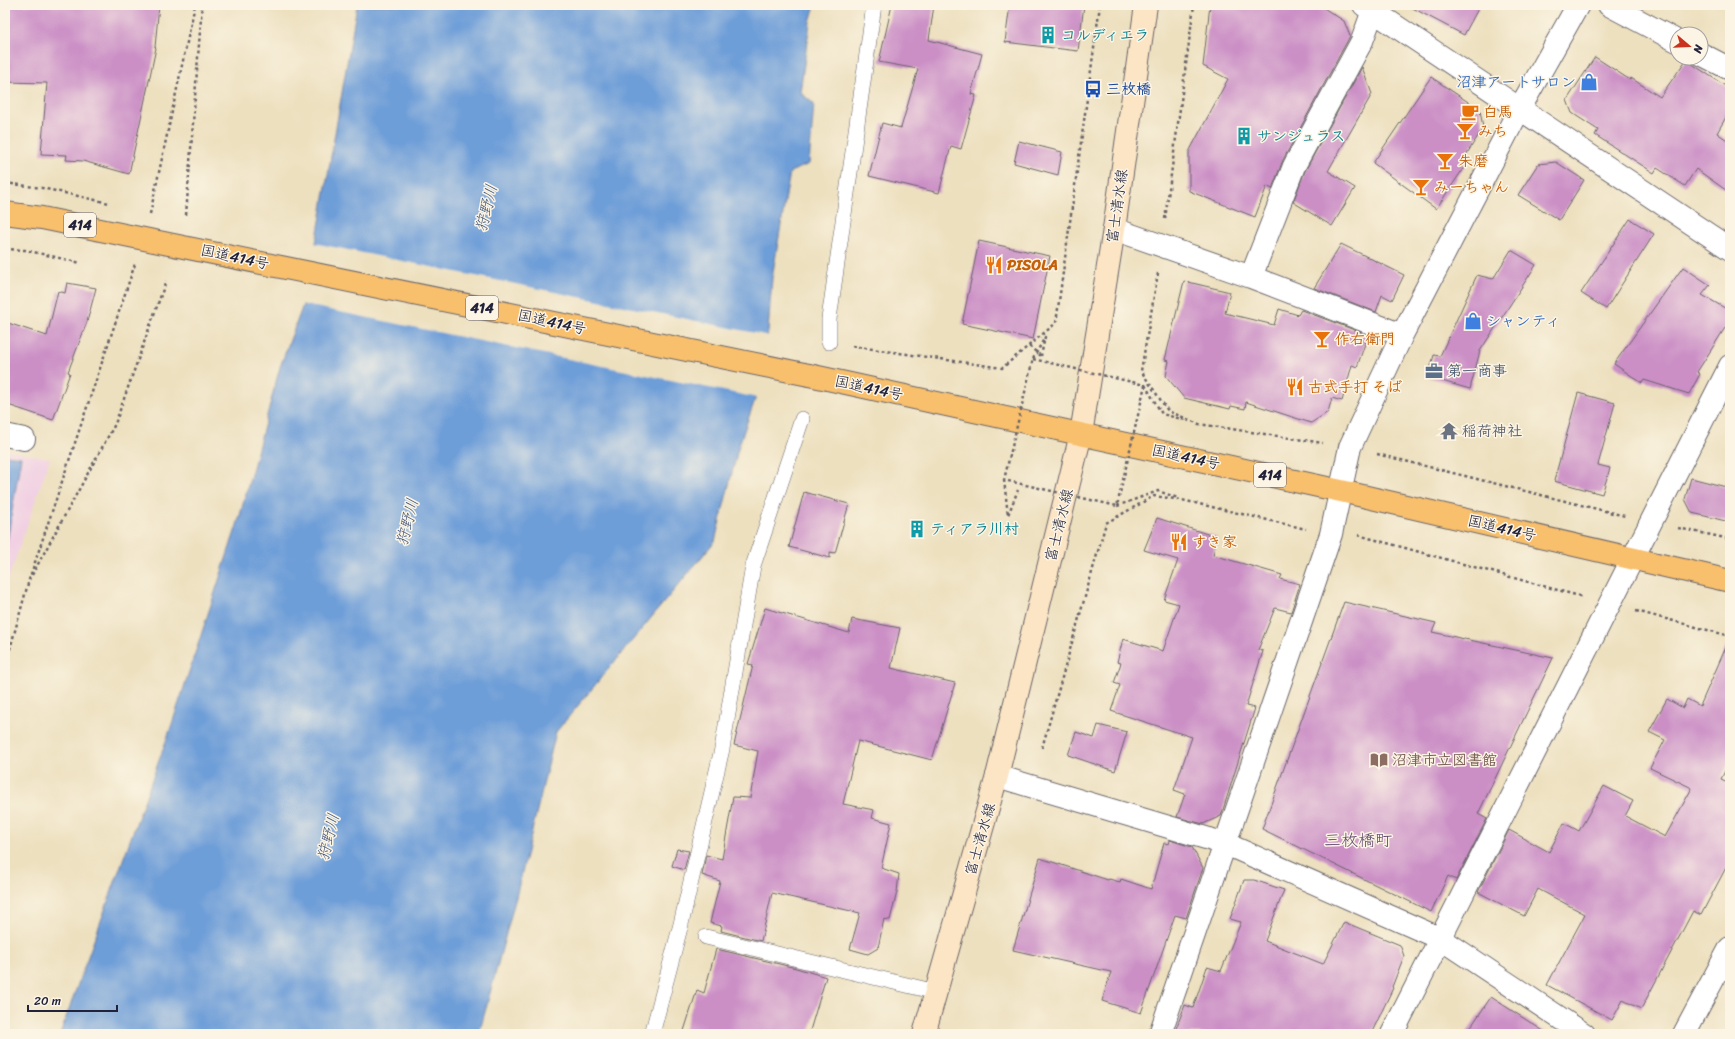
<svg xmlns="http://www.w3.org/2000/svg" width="1735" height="1039" viewBox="0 0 1735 1039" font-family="Sriracha,'Klee One',sans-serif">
	<rect width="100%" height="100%" fill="#fcf5e5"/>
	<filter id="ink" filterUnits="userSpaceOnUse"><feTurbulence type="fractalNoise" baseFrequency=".025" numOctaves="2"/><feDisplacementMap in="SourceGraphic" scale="8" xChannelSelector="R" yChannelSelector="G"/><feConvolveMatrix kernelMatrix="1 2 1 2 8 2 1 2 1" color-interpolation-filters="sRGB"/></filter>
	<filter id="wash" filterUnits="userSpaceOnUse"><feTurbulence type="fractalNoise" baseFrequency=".012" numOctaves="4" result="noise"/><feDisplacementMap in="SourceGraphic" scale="16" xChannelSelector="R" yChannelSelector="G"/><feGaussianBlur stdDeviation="0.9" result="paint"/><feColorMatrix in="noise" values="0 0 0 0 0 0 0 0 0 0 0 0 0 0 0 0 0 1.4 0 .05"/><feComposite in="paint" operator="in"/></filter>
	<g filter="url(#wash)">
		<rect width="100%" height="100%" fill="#ede0bf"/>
		<path fill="#f1d0e3" d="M5 450 50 458 5 589Z"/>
		<path fill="#6e9ed8" stroke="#48608a" d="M357 5H815L810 22 800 92 814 104 809 164 790 172 772 278 768 332 757 394 739 445 715 541 556 732 516 897 479 1034H60L171 727 239 519 280 367 306 297 320 221Z
			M5 455 21 457 6 547H5Z"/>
		<path fill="#ede0bf" d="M314 243 770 336 758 398 301 304Z"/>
		<g id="blocks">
			<path fill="#cb8fc6" d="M5 5H159L155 47 156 48 129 174 83 161 66 160 67 155 41 154 47 83 5 82Z
				M892 5H934L929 40 982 54 971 94 976 95 961 149 951 146 939 193 869 176 882 123 901 128 918 69 879 62Z
				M1010 5H1084L1078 51 1005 42Z
				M1210 5H1319L1344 21 1350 36 1283 160 1272 189 1267 186 1255 217 1189 191V152L1228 79 1203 66Z
				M1407 5H1480L1464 35Z
				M1595 57 1630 80 1631 78 1660 97 1686 60 1730 89V110L1717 133 1730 142V193L1696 169 1685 186 1657 168 1654 173 1595 135 1598 130 1572 113 1567 100Z
				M1362 67 1372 94 1328 171 1355 188 1332 226 1293 202 1305 171Z
				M1431 77 1480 110 1483 128 1461 163 1465 166 1436 209 1373 163Z
				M1019 141 1062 152 1058 175 1014 163Z
				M1556 162 1584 180 1559 220 1518 195 1538 164Z
				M1630 219 1654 234 1606 309 1581 293Z
				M979 241 1050 256 1033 339 962 324Z
				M1341 244 1404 275 1392 300 1382 295 1376 312 1314 288Z
				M1511 250 1536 265 1480 351 1470 389 1428 377 1434 355 1440 356 1477 275 1493 279Z
				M1683 267 1710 285 1702 295 1730 311V320L1697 372 1700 374 1689 394 1644 380 1642 383 1614 364Z
				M1184 281 1230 292 1225 313 1274 325 1279 309 1298 315 1301 310 1368 335 1357 367 1352 365 1342 401 1332 398 1328 412 1311 423 1246 402 1245 409 1231 406 1230 409 1184 398 1166 376 1169 361 1165 360Z
				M67 283 96 288 87 322 68 372 70 373 53 420 5 404V322L47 336 58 291 65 293Z
				M1578 393 1615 403 1598 465 1610 468 1602 494 1554 481Z
				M1691 478 1730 488V522L1692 513 1685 499Z
				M804 492 849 504 835 553 830 552V558L789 547Z
				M1157 518 1217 537 1213 555 1282 575 1280 579 1300 584 1291 612 1275 608 1258 650 1263 651 1246 706 1255 708 1221 816 1203 824 1177 817 1185 794 1174 790 1192 737 1111 711 1120 685 1114 683 1121 663 1117 662 1123 639 1163 651 1179 604 1164 600 1178 560 1144 550Z
				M1344 602 1436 623 1432 632 1553 658 1478 814 1487 819 1456 880 1448 876 1431 912 1262 829Z
				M765 608 849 633 852 619 900 628 891 668 955 683 932 760 858 741 843 804 874 810 872 818 891 823 881 868 899 874 897 892 890 920 884 919 878 948 868 954 850 949 860 913 772 893 761 941 721 931 722 926 710 923 720 881 702 875 706 855 722 859 733 797 750 798 758 751 734 745 753 665 748 664Z
				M1730 638V761L1721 779 1730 783V860L1701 915 1693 911 1641 1009 1623 1000 1612 1020 1547 985 1585 914 1538 889 1524 916 1478 892 1509 830 1549 852 1564 823 1579 831 1604 786 1633 801 1625 816 1665 837 1692 788 1650 768 1665 740 1649 732 1667 699 1683 708 1687 699 1700 706Z
				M1098 725 1127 732 1115 771 1068 755 1076 732 1094 738Z
				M1170 840 1192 847 1203 868 1186 918 1175 915 1141 1013 1102 1001 1111 972 1013 950 1040 858 1108 880 1109 879 1120 882 1121 879 1151 889 1164 843 1169 844Z
				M677 849 689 851 684 870 672 866Z
				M1244 880H1254L1284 890 1265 941 1323 964 1344 922 1400 945 1404 956 1392 987 1393 988 1371 1034H1174L1185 1005 1193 1008 1207 967 1221 971 1241 922 1230 919Z
				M716 949 796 968 826 977 809 1034H683L697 990 704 993Z
				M1491 997 1548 1034H1466Z"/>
		</g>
	</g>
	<g filter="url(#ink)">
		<use href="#blocks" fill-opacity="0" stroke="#696469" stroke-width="1"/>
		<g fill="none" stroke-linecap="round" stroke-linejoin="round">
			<g stroke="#696469" stroke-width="16">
				<path id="service" d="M829 342V319L874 5
					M706 937 936 992
					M652 1034 681 924 722 749 753 566 802 419"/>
			</g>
			<g stroke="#696469" stroke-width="24">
				<path id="minor" d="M1364 5 1730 249
					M1609 5 1677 41
					M1701 54 1730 69
					M1114 229 1251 277 1402 335
					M1251 277 1294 166 1362 41 1375 5
					M5 435 24 439
					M997 776 1226 844 1441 939 1584 1034
					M1160 1034 1331 534 1350 447 1402 335 1520 108 1578 5
					M1392 1034 1730 366"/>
			</g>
			<g stroke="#696469" stroke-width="24">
				<path id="tertiary" d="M1684 1034 1730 948"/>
			</g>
			<g stroke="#696469" stroke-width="24">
				<path id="secondary" d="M924 1034 997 776 1081 434 1114 229 1146 5"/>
			</g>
			<g stroke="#696469" stroke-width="24">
				<path id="trunk" d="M5 213 42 218 154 241
					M809 375 1341 491 1730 581"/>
			</g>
			<path stroke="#696469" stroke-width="2.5" stroke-dasharray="3 3" stroke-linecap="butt" d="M5 183 42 188 109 203
				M150 214 195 5
				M186 215 202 5
				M1165 219 1194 5
				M5 249 25 250 81 263
				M1158 273 1141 371 1168 411 1199 424 1323 443
				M852 346 1002 368 1056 323 1100 5
				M1029 346 1041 356
				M1145 385 1162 414 1189 421
				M1377 454 1625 516
				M1004 480 1008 515 1018 490
				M1117 506 1158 491 1178 498
				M1678 528 1730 539
				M1358 535 1583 597
				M32 575 115 424 166 281
				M1636 611 1730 636
				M5 667 29 580 135 264
				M1042 748 1106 523 1154 496 1182 500 1306 529"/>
			<use href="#service" stroke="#fff" stroke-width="15"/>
			<use href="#minor" stroke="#fff" stroke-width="22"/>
			<use href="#tertiary" stroke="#fff" stroke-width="22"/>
			<use href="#secondary" stroke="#fce5c4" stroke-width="22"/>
			<use href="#trunk" stroke="#f8bf6c" stroke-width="22"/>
			<g stroke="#696469" stroke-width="24" stroke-linecap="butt">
				<path id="trunk-bridge" d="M154 241 809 375"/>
			</g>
			<path stroke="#696469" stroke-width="2.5" stroke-dasharray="3 3" stroke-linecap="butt" d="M1033 359 1145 385 1117 506 1004 480Z
				M1033 359 1045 337 1041 356"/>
			<use href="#trunk-bridge" stroke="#f8bf6c" stroke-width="22"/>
		</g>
	</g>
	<defs>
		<g id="building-bare" transform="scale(1.38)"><path d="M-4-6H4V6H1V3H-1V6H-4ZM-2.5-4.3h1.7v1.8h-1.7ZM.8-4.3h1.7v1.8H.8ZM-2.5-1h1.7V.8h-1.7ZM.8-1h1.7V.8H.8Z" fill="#0f9aa8" stroke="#fcf5e5" stroke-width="2.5" paint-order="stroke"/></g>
		<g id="shop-bare" transform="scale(1.38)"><path d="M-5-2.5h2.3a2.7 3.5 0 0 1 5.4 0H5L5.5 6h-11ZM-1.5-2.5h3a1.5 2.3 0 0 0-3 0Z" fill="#3f7fe0" stroke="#fcf5e5" stroke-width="2.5" paint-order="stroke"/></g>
		<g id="bus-bare" transform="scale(1.38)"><path d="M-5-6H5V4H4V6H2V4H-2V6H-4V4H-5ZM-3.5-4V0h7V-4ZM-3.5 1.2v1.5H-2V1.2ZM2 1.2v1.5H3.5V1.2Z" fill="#1a4fb4" stroke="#fcf5e5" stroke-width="2.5" paint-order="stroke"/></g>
		<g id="cafe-bare" transform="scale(1.38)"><path d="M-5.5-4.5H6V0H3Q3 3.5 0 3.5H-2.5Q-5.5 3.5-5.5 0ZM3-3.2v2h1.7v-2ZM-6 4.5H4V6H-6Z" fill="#e8710a" stroke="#fcf5e5" stroke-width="2.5" paint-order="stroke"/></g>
		<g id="bar-bare" transform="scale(1.38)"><path d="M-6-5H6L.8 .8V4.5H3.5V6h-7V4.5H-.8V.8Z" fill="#e8710a" stroke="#fcf5e5" stroke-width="2.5" paint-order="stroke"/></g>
		<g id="restaurant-bare" transform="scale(1.38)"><path d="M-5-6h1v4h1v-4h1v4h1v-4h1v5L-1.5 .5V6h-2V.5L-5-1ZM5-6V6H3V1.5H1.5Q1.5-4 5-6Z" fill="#e8710a" stroke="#fcf5e5" stroke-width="2.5" paint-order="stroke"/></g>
		<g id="office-bare" transform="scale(1.38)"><path d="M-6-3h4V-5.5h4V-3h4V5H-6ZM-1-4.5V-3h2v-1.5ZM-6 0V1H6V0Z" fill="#5c6f8a" stroke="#fcf5e5" stroke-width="2.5" paint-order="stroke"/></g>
		<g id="temple-bare" transform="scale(1.38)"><path d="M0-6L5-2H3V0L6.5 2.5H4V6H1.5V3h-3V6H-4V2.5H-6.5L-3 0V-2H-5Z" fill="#6b7280" stroke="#fcf5e5" stroke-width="2.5" paint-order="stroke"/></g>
		<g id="library-bare" transform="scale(1.38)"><path d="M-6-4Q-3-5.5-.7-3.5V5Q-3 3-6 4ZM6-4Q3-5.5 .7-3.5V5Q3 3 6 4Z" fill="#8d6e63" stroke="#fcf5e5" stroke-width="2.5" paint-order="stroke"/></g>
	</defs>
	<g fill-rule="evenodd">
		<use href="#building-bare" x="1048" y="35"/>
		<use href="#shop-bare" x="1589" y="82"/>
		<use href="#bus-bare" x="1093" y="89"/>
		<use href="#cafe-bare" x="1470" y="112"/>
		<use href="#bar-bare" x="1465" y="131"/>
		<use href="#building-bare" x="1244" y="136"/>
		<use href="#bar-bare" x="1445" y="161"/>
		<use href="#bar-bare" x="1421" y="187"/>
		<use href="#restaurant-bare" x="994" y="265"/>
		<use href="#shop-bare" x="1473" y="321"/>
		<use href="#bar-bare" x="1322" y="339"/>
		<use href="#office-bare" x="1434" y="371"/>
		<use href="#restaurant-bare" x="1295" y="387"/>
		<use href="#temple-bare" x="1449" y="431"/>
		<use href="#building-bare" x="917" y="529"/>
		<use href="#restaurant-bare" x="1179" y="542"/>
		<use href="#library-bare" x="1379" y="760"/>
	</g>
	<g text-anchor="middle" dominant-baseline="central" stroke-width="3" stroke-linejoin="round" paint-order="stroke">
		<g fill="#fcf5e5" stroke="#63616e" stroke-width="1">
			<rect x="64" y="213" width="32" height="24" rx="3"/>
			<rect x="466" y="296" width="32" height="24" rx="3"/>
			<rect x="1254" y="463" width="32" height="24" rx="3"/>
		</g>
		<g font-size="14" font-weight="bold" fill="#22223b">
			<text x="80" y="225">414</text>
			<text x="482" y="308">414</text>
			<text x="1270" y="475">414</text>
		</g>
		<g font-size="15" font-weight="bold" fill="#0d838f" stroke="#fcf5e5" text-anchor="start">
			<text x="1061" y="35">コルディエラ</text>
			<text x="1257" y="136">サンジュラス</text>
			<text x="930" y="529">ティアラ川村</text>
		</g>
		<g font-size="15" font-weight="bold" fill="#366cbe" stroke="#fcf5e5" text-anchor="end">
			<text x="1576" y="82">沼津アートサロン</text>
			<text x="1486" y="321" text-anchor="start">シャンティ</text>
		</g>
		<g font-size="15" font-weight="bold" fill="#164399" stroke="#fcf5e5" text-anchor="start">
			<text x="1106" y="89">三枚橋</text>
		</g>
		<g font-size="15" font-weight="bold" fill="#c56008" stroke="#fcf5e5" text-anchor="start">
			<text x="1483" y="112">白馬</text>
			<text x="1478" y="131">みち</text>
			<text x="1458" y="161">朱磨</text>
			<text x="1434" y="187">みーちゃん</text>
			<text x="1007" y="265">PISOLA</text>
			<text x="1335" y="339">作右衛門</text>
			<text x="1308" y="387">古式手打 そば</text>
			<text x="1192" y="542">すき家</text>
		</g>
		<g font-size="15" fill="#22223b" stroke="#fcf5e5">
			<text transform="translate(1117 206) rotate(-82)">富士清水線</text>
			<text transform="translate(235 257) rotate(12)">国道414号</text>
			<text transform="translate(552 322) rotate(12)">国道414号</text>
			<text transform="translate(869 388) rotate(12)">国道414号</text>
			<text transform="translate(1186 457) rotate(12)">国道414号</text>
			<text transform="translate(1059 525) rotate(-76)">富士清水線</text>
			<text transform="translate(1502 528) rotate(13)">国道414号</text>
			<text transform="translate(980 839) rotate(-74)">富士清水線</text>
		</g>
		<g font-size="15" font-weight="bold" fill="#4e5e75" stroke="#fcf5e5" text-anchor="start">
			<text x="1447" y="371">第一商事</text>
		</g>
		<g font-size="15" font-weight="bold" fill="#5b616d" stroke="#fcf5e5" text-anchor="start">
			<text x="1462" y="431">稲荷神社</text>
		</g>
		<g font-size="15" font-weight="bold" fill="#785e54" stroke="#fcf5e5" text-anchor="start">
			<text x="1392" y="760">沼津市立図書館</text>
		</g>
		<g font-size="16" font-style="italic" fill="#40547a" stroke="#fcf5e5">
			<text transform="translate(486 208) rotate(-76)">狩野川</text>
			<text transform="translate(407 522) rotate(-76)">狩野川</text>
			<text transform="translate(328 837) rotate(-76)">狩野川</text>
		</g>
		<g font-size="17" fill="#5d486c" stroke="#fcf5e5">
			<text x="1358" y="840">三枚橋町</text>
		</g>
	</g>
	<rect width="1735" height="1039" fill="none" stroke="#fcf5e5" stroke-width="20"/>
	<g transform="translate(1689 46) rotate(109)"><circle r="19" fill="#fcf5e5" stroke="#a5a1a1"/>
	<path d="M0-3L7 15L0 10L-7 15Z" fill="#c8321e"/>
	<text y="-6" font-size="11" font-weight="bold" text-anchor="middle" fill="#22223b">N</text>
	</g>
	<path d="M28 1005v6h89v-6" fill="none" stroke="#22223b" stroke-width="2"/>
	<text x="34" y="1005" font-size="12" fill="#22223b" stroke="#fcf5e5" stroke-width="3" paint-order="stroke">20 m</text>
</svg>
